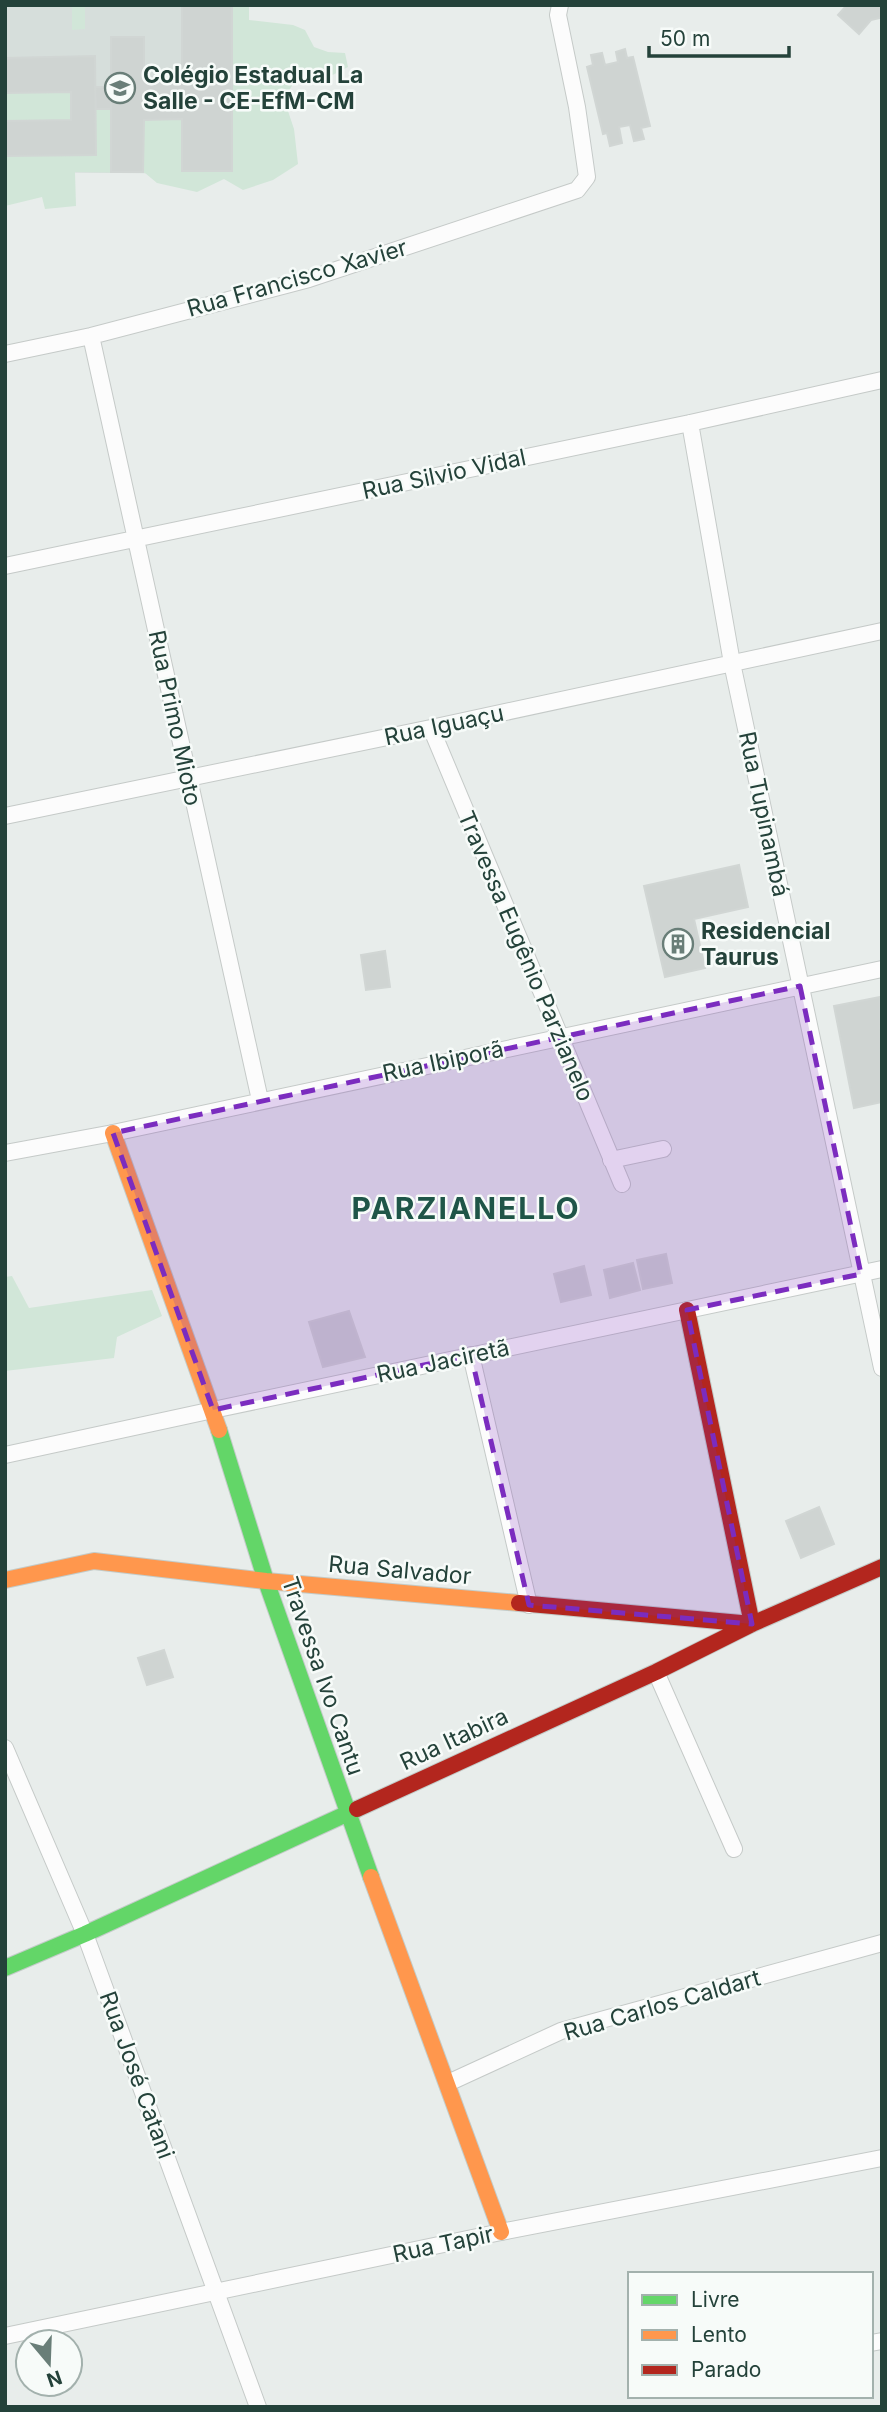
<svg xmlns="http://www.w3.org/2000/svg" width="887" height="2412" viewBox="0 0 887 2412" font-family="Inter,sans-serif">
	<rect width="100%" height="100%" fill="#e8edeb"/>
	<path fill="#d6dedb" d="M5 5H237L234 174 5 172Z"/>
	<path fill="#d1e6d8" d="M72 5H85V29L72 30Z
		M232 5H249V20L293 25 305 30 314 47 328 52 345 53 348 67 319 82 296 79 284 99 294 129 298 164 273 180 243 190 224 179 197 192 157 183 145 173 75 172 76 206 45 209 42 197 5 206V156L96 155V109H111L112 171H143L144 120 182 119V171H231Z
		M71 92V120L5 121V93Z
		M12 1276 29 1308 152 1290 162 1316 117 1337 114 1358 5 1371V1277Z"/>
	<path fill="#cfd4d2" stroke="#d1d6d4" stroke-width="2" d="M182 5H232V171H182V119L144 120 143 172H111V37H144V78L182 77Z
		M847 5H882V13L880 18 871 20 859 34 838 15Z
		M625 49 627 58 633 57 650 126 641 128 644 139 634 141 630 125 619 127 622 143 610 146 607 133 603 134 587 67 593 65 591 55 602 53 605 65 618 62 616 52Z
		M95 56 96 155 5 156V121L71 120V92L5 93V58Z
		M95 87H111V109H96Z
		M739 865 748 907 694 919 705 968 665 977 644 886Z
		M385 951 390 987 366 990 361 955Z
		M880 997 882 1102 854 1108 834 1006Z
		M666 1254 672 1283 643 1289 637 1260Z
		M633 1263 640 1290 610 1298 604 1270Z
		M584 1266 591 1295 561 1302 554 1274Z
		M349 1311 365 1357 323 1367 309 1322Z
		M819 1507 834 1544 801 1558 786 1521Z
		M164 1650 173 1677 147 1685 138 1658Z"/>
	<g fill="none" stroke-linecap="round" stroke-linejoin="round">
		<g stroke="#c5cac8" stroke-width="18">
			<path id="street" d="M91 336 260 1100
				M5 354 91 336 309 279 577 190 587 177 577 107 558 15 560 5
				M690 423 732 663 882 1368
				M5 566 690 423 882 380
				M431 728 622 1184
				M5 816 431 728 882 631
				M5 1153 113 1133 882 969
				M611 1160 663 1149
				M471 1355 529 1605
				M5 1455 213 1410 882 1269
				M656 1672 734 1849
				M5 1748 85 1934 258 2407
				M448 2083 561 2031 882 1943
				M5 2336 501 2232 882 2158
				M871 2343 882 2341"/>
		</g>
		<g stroke="#c3cbc8" stroke-width="18">
			<path id="fast" d="M219 1430 266 1581 371 1877
				M5 1968 85 1934 357 1809"/>
		</g>
		<g stroke="#c3cbc8" stroke-width="18">
			<path id="slow" d="M113 1133 219 1430
				M5 1580 94 1561 266 1581 519 1603
				M371 1877 501 2232"/>
		</g>
		<g stroke="#c3cbc8" stroke-width="18">
			<path id="jam" d="M519 1603 752 1624 687 1310
				M357 1809 656 1672 752 1624 882 1567"/>
		</g>
		<use href="#street" stroke="#fcfcfc" stroke-width="16"/>
		<use href="#fast" stroke="#63d668" stroke-width="16"/>
		<use href="#slow" stroke="#ff974d" stroke-width="16"/>
		<use href="#jam" stroke="#b3261e" stroke-width="16"/>
	</g>
	<path fill="#7b2cbf" fill-opacity="0.2" stroke="#7b2cbf" stroke-width="5" stroke-dasharray="14 9" stroke-linejoin="round" d="M800 986 861 1274 687 1310 752 1624 529 1605 471 1355 213 1410 113 1133Z"/>
	<defs>
		<g id="school-ring" transform="scale(1.575)"><circle r="9.5" fill="#f7fbf9" stroke="#697e78" stroke-width="1.5"/><path d="M0-5L7-2L0 1L-7-2ZM-4 1L0 2.5L4 1V4Q0 6-4 4Z" fill="#697e78"/></g>
		<g id="building-ring" transform="scale(1.575)"><circle r="9.5" fill="#f7fbf9" stroke="#697e78" stroke-width="1.5"/><path d="M-4-6H4V6H1V3H-1V6H-4ZM-2.5-4.3h1.7v1.8h-1.7ZM.8-4.3h1.7v1.8H.8ZM-2.5-1h1.7V.8h-1.7ZM.8-1h1.7V.8H.8Z" fill="#697e78"/></g>
	</defs>
	<g fill-rule="evenodd">
		<use href="#school-ring" x="120" y="88"/>
		<use href="#building-ring" x="678" y="944"/>
	</g>
	<g text-anchor="middle" dominant-baseline="central" stroke-width="5" stroke-linejoin="round" paint-order="stroke">
		<g font-size="23" font-weight="bold" fill="#24423a" stroke="#f7fbf9" text-anchor="start">
			<text x="143" y="75">Colégio Estadual La<tspan x="143" dy="26">Salle - CE-EfM-CM</tspan></text>
			<text x="701" y="931">Residencial<tspan x="701" dy="26">Taurus</tspan></text>
		</g>
		<g font-size="23" fill="#24423a" stroke="#f7fbf9">
			<text transform="translate(297 278) rotate(-16)">Rua Francisco Xavier</text>
			<text transform="translate(444 474) rotate(-12)">Rua Silvio Vidal</text>
			<text transform="translate(175 718) rotate(78)">Rua Primo Mioto</text>
			<text transform="translate(444 725) rotate(-12)">Rua Iguaçu</text>
			<text transform="translate(764 814) rotate(78)">Rua Tupinambá</text>
			<text transform="translate(526 956) rotate(67)">Travessa Eugênio Parzianelo</text>
			<text transform="translate(443 1061) rotate(-12)">Rua Ibiporã</text>
			<text transform="translate(443 1361) rotate(-12)">Rua Jaciretã</text>
			<text transform="translate(400 1570) rotate(5)">Rua Salvador</text>
			<text transform="translate(323 1676) rotate(71)">Travessa Ivo Cantu</text>
			<text transform="translate(454 1739) rotate(-25)">Rua Itabira</text>
			<text transform="translate(662 2005) rotate(-16)">Rua Carlos Caldart</text>
			<text transform="translate(137 2075) rotate(70)">Rua José Catani</text>
			<text transform="translate(443 2244) rotate(-12)">Rua Tapir</text>
		</g>
		<g font-size="30" font-weight="bold" letter-spacing="2" fill="#1f5548" stroke="#f7fbf9">
			<text x="466" y="1208">PARZIANELLO</text>
		</g>
	</g>
	<rect width="887" height="2412" fill="none" stroke="#24423a" stroke-width="14"/>
	<rect x="628" y="2272" width="245" height="126" fill="#f7fbf9" stroke="#a3b1ad" stroke-width="2"/>
	<rect x="642" y="2295" width="35" height="10" fill="#63d668" stroke="#a3b1ad" stroke-width="2"/>
	<text x="691" y="2307" font-size="21" fill="#24423a">Livre</text>
	<rect x="642" y="2330" width="35" height="10" fill="#ff974d" stroke="#a3b1ad" stroke-width="2"/>
	<text x="691" y="2342" font-size="21" fill="#24423a">Lento</text>
	<rect x="642" y="2365" width="35" height="10" fill="#b3261e" stroke="#a3b1ad" stroke-width="2"/>
	<text x="691" y="2377" font-size="21" fill="#24423a">Parado</text>
	<g transform="translate(49 2363) rotate(161)"><circle r="33" fill="#f7fbf9" stroke="#a3b1ad" stroke-width="2"/>
	<path d="M0-5L12 26L0 18L-12 26Z" fill="#697e78"/>
	<text y="-10" font-size="19" font-weight="bold" text-anchor="middle" fill="#24423a">N</text>
	</g>
	<path d="M649 46v10h140v-10" fill="none" stroke="#24423a" stroke-width="3.5"/>
	<text x="660" y="46" font-size="21" fill="#24423a" stroke="#f7fbf9" stroke-width="5" paint-order="stroke">50 m</text>
</svg>
